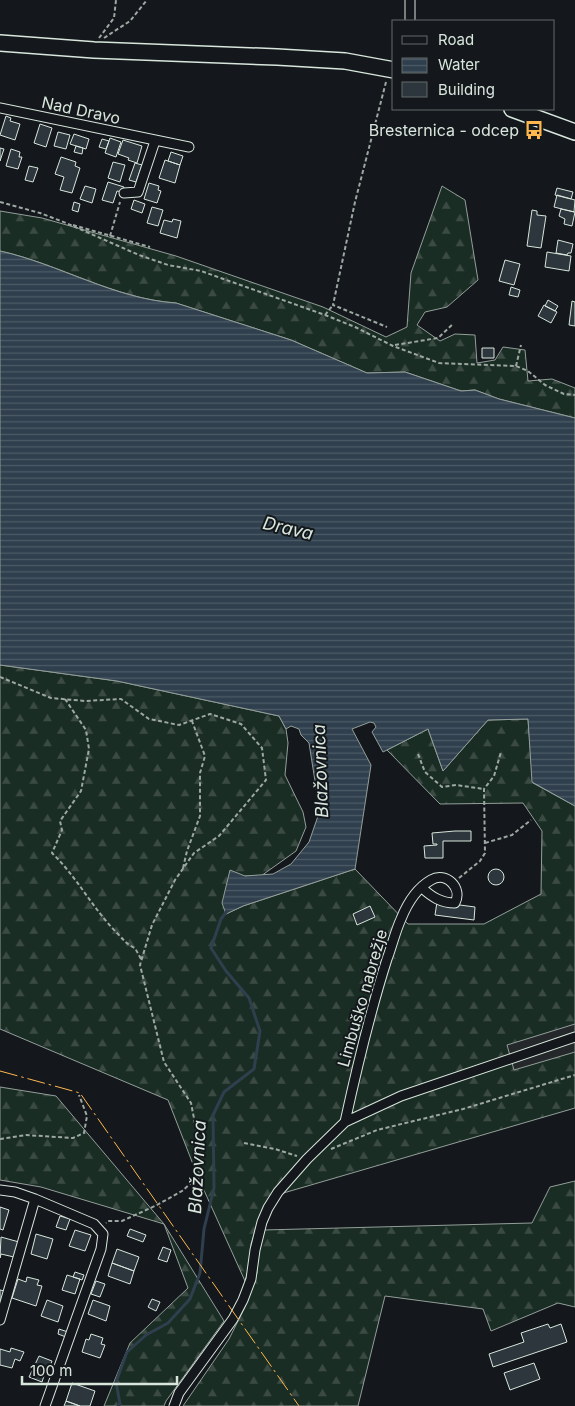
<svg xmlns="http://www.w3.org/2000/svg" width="575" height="1406" viewBox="0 0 575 1406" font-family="Inter,sans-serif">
	<defs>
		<pattern id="forest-firs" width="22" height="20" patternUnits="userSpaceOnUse" patternTransform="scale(1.25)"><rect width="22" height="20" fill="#1a2d24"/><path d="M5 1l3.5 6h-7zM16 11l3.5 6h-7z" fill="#3b4b43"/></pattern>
		<pattern id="water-rules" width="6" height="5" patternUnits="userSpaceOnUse" patternTransform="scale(1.25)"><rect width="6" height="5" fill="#2f3f4d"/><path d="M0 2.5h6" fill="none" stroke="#4c5b66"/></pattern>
	</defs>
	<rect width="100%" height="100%" fill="#14181c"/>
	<path fill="url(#forest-firs)" stroke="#939e99" d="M442 186 465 200 478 280 447 307 425 312 417 325 440 341 455 334 475 335 477 363 495 360 503 347 525 350 528 381 552 379 575 388V418L499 399 475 390 461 391 405 372 367 373 291 340 176 303C115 299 59 264 0 251V211L42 218 176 256 323 307 386 337 407 327 411 273Z
		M0 665 117 681 279 716 286 729 288 743 285 775 303 812 306 827 296 851 261 876H245L226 914 243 906 355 869 408 924H484L541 894 542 831 523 803 440 804 387 750 428 729 443 771 488 720 528 719 533 783 575 806V1108L280 1194 260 1218 251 1244V1262L245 1281 198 1177 168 1100 0 1029Z
		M0 1087 56 1096 164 1224 224 1321 166 1401 164 1406H104L130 1343 188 1288 164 1224 41 1187 0 1180Z
		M575 1181V1307L558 1303 491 1331 483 1309 385 1296 358 1406H183L229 1339 245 1307 257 1273V1256L263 1230 532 1223 550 1187Z"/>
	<path fill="#24282b" stroke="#939e99" d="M575 1024V1052L514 1070 507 1045Z"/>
	<path fill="url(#water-rules)" stroke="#939e99" d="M0 251C59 264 114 299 176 303L291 340 367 373 405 372 461 391 475 390 499 399 575 418V806L532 782 528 719 488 720 443 771 428 729 383 752 372 732 376 727 374 723 370 722 352 729 371 765 355 869 243 906 226 914 222 903 230 870 245 876 273 874 291 864 309 842 318 816V800L309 743 301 735 299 729 291 726 286 729 279 716 117 681 0 665Z"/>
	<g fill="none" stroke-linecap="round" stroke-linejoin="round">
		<path stroke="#2f3f4d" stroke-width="3" d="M118 1406 120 1404 116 1382 127 1352 146 1335 168 1323 190 1299 200 1273 204 1229 214 1188 213 1115 224 1092 254 1069 260 1031 249 998 226 971 211 948 221 919 227 911"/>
	</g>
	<path fill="#2c363c" stroke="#d8e6dc" d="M6 116 11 118 10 121 20 124 15 140 0 135Z
		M40 124 52 128 46 147 34 143Z
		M58 132 70 135 66 149 54 146Z
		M74 134 89 139 86 149 70 144Z
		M110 138 121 142 116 157 105 153Z
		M102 139 109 141 106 149 99 147Z
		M123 140 142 146 137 163 128 160 129 158 118 154Z
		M76 146 83 148 82 154 74 152Z
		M0 148 4 149 0 161Z
		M11 149 20 152 19 157H22L18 169 6 166Z
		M171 152 183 156 180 165 168 161Z
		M61 157 76 162 75 166 80 168 72 193 60 190 64 177 55 174Z
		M165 160 180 165 175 183 159 178Z
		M113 162 125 165 120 182 108 178Z
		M135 163 142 165 136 182 129 180Z
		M29 166 38 168 33 182 25 180Z
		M108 182 124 187 123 192 117 191 113 203 102 200Z
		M149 183 159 186 158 190 161 191 157 203 144 199Z
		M85 186 96 189 92 203 80 199Z
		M557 188 573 192 571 199 555 195Z
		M557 195 575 200 574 212 554 207Z
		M134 200 145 204 142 213 131 209Z
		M74 202 80 204 78 212 72 210Z
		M152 207 163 210 158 226 147 223Z
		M561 209 575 212 572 226 564 224 565 219 559 216Z
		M532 210 537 211V215L546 216 541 248 527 246Z
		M173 219 181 221 177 238 160 233 164 220 172 222Z
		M558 240 573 244 571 253H568L567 255 556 253Z
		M547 252 571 256 569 271 545 267Z
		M505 260 520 264 514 285 499 281Z
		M511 287 520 290 518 297 509 295Z
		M548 300 558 306 555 311 545 306Z
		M572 301 575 302V326L569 325Z
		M544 305 557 312 551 323 538 316Z
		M482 348H494V358H482Z
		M455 831H471V841H443V858H425L424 846 437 845V844H433L432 833Z
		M488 877a8 8 0 1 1 16 0a8 8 0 1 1-16 0Z
		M437 902 475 907 474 920 435 915Z
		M370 906 375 917 357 925 353 914Z
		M0 1207 9 1210 3 1230 0 1229Z
		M60 1216 70 1219 66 1230 56 1227Z
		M130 1229 146 1235 143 1242 127 1236Z
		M75 1230 91 1235 85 1251 69 1246Z
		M36 1234 53 1239 47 1259 31 1254Z
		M1 1237 19 1242 14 1257 1 1254 0 1258Z
		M163 1247 171 1250 167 1262 158 1259Z
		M117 1249 139 1257 134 1271 112 1263Z
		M112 1263 134 1271 130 1284 108 1276Z
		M75 1272 84 1275 82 1280 73 1277Z
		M67 1275 80 1279 75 1294 62 1290Z
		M27 1277 39 1280 37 1285 42 1286 36 1306 12 1298 18 1279 26 1282Z
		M96 1281 105 1284 100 1297 91 1294Z
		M0 1290 5 1291 1 1304H0Z
		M152 1299 160 1302 156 1311 148 1307Z
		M47 1300 63 1306 58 1322 41 1316Z
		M93 1300 110 1306 106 1321 88 1314Z
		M548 1324 550 1328 561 1324 567 1342 493 1367 489 1354 524 1342 521 1333Z
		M59 1329 68 1332 66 1337 58 1334Z
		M91 1334 103 1338 101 1344 105 1345 100 1358 82 1352 86 1339 89 1340Z
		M11 1348 24 1352 20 1361 15 1359 12 1368 0 1365V1349L10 1352Z
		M39 1356 52 1361 47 1374 45 1373 42 1382 29 1377Z
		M534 1363 540 1379 510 1390 504 1373Z
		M72 1383 95 1391 90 1406H80L66 1401Z
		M66 1401 80 1406H64Z"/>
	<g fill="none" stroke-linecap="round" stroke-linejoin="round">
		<g stroke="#d8e6dc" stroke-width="11">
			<path id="minor" d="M410 21V0
				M0 108 189 147
				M124 193 138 192 155 141
				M345 1122C357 1067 370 1012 387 959 392 946 395 932 401 919 407 904 417 888 431 880 446 871 463 888 455 903 441 903 432 897 422 888
				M0 1190 15 1192 35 1199 94 1224 103 1234 101 1249 45 1406
				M0 1320 35 1199
				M174 1406 179 1393 233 1319 243 1300 251 1279 255 1250 262 1222 268 1208 278 1192 307 1159 345 1122 401 1096 575 1037"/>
		</g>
		<g stroke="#d8e6dc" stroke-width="18">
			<path id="primary" d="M0 43 94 50 277 57 345 61 394 70
				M512 109 575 132"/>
		</g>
		<path stroke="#9da8a2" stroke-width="2" stroke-dasharray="4 2.5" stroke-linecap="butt" d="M99 38 114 18 116 0
			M104 38 130 21 147 0
			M386 82 355 202 333 305 387 327
			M0 202 40 213 66 223 139 255 168 265 201 271 325 315 355 327 393 346 439 363 516 366 528 371 545 385 564 394 575 395
			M73 225 150 247
			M110 236 120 202
			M325 315 333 305
			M395 345 438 338 453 324
			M516 366 521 345
			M0 677 51 698 85 701 121 699 149 719 179 725 210 714 241 724 262 748 266 780 219 836 194 853 175 880 152 925 140 965 164 1062 191 1103 201 1154 198 1177 182 1191 157 1205 122 1221H108L106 1223
			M65 699 86 730 89 749 81 791 60 821 62 830 52 853C77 877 93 909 117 933 123 939 127 945 135 948L141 959
			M418 754 425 772 442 787 456 785 484 789
			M485 843 512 835 531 820
			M183 868 187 851 200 816V773L205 756 192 721
			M459 878 480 861 485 853 484 789 494 776 501 752
			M0 1139 26 1135 73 1138 84 1133 87 1116 79 1095
			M244 1143 275 1149 297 1156
			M331 1149 377 1130 463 1109 575 1075"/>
		<use href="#minor" stroke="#14181c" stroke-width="9"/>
		<use href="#primary" stroke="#14181c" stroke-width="15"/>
		<path stroke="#ffb74d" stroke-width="1" stroke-dasharray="18 4 2.5 4" stroke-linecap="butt" d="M0 1071 80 1093 299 1406"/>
	</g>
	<defs>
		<g id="bus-bare" transform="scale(1.5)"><path d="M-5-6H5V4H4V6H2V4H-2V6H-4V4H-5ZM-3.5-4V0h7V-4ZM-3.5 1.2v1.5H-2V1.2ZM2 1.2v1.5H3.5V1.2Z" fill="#ffb74d" stroke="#14181c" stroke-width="2.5" paint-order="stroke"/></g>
	</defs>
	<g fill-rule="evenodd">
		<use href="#bus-bare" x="534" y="130"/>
	</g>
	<g text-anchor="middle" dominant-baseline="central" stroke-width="4" stroke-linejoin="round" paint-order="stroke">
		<g font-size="16" fill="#d8e6dc" stroke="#14181c">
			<text transform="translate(81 110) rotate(12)">Nad Dravo</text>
			<text transform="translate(362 998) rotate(-74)">Limbuško nabrežje</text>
		</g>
		<g font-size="16" fill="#d8e6dc" stroke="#14181c" text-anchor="end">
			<text x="519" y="130">Bresternica - odcep</text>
		</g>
		<g font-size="18" font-style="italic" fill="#d8e6dc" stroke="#14181c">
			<text transform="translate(288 528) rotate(13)">Drava</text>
			<text transform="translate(320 771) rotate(-92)">Blažovnica</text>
			<text transform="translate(197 1167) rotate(-87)">Blažovnica</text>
		</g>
	</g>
	<rect x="392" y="20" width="162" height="90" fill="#14181c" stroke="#626a69"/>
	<rect x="402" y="36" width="25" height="8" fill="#14181c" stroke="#626a69"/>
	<text x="438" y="45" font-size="15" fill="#d8e6dc">Road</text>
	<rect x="402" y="58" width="25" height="15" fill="url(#water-rules)" stroke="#626a69"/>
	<text x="438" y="70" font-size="15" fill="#d8e6dc">Water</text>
	<rect x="402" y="82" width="25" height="15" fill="#2c363c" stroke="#626a69"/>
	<text x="438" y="95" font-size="15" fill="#d8e6dc">Building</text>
	<path d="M22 1376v8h155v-8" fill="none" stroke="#d8e6dc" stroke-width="2.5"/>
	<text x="30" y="1376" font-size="15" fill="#d8e6dc" stroke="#14181c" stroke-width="4" paint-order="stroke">100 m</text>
</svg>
